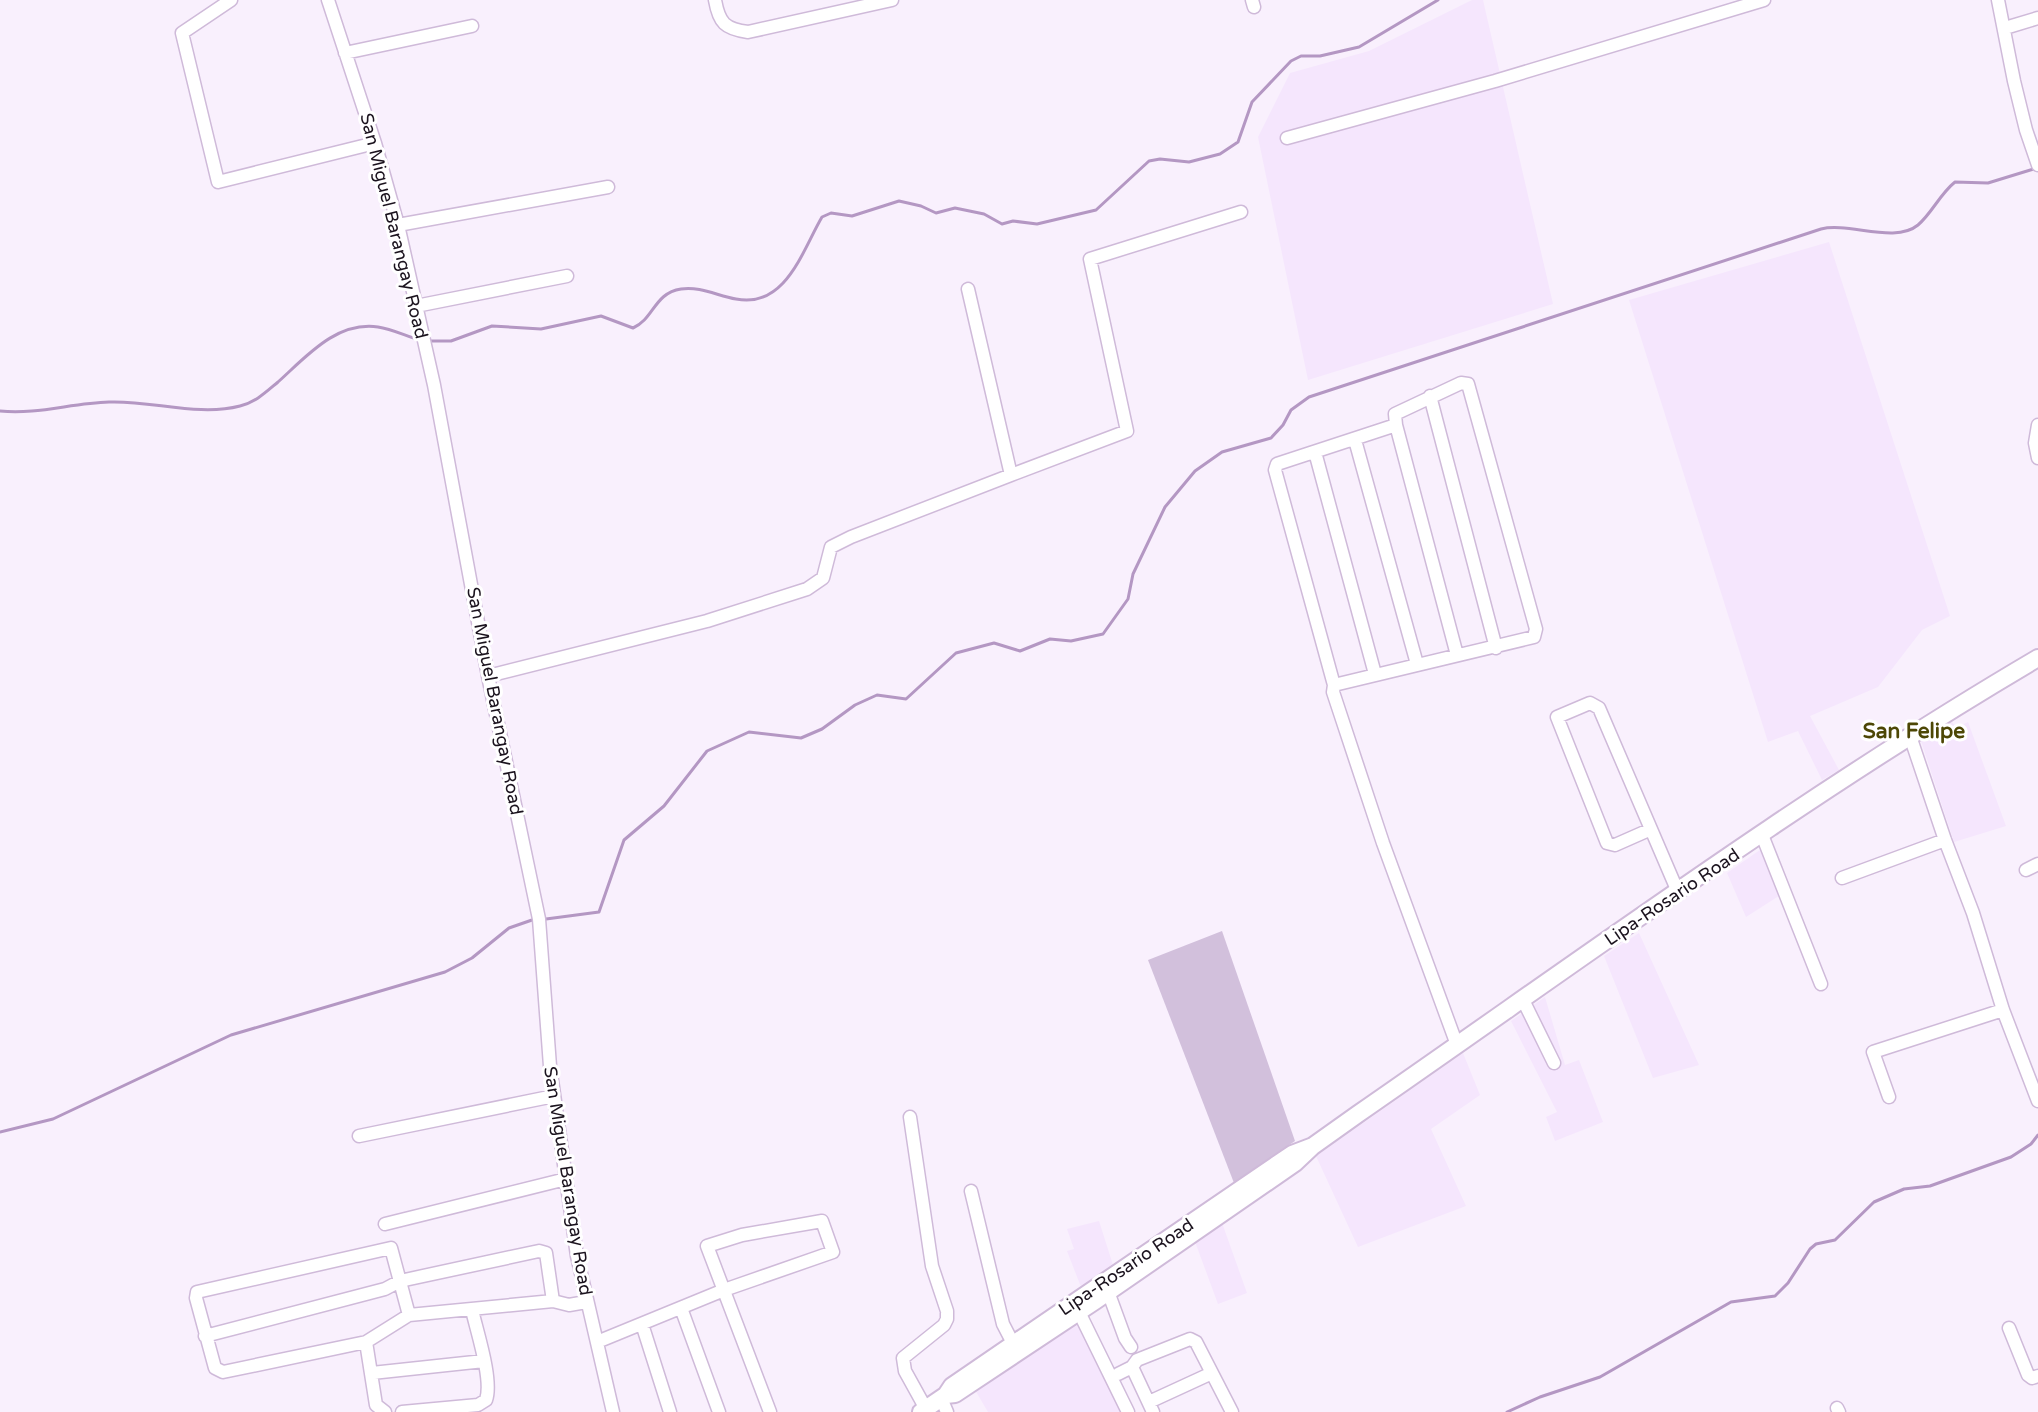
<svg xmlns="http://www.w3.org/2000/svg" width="2038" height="1412" viewBox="0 0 2038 1412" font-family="'Varela Round',sans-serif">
	<rect width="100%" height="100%" fill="#f9f0fd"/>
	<path fill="#f5e6fd" d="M1472 0H1483L1553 304 1308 380 1258 137 1290 73 1369 51Z
		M1829 242 1950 616 1922 630 1878 687 1810 716 1839 770 1822 780 1798 731 1768 742 1629 300Z
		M1952 722 1956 728 1968 722 2006 826 1954 842 1921 741Z
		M1767 845 1785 892 1746 917 1727 873Z
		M1639 933 1699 1065 1653 1078 1604 956Z
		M1545 997 1565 1065 1579 1060 1603 1122 1555 1141 1546 1117 1557 1112 1511 1021Z
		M1463 1053 1480 1095 1431 1129 1466 1206 1358 1247 1316 1156Z
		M1221 1220 1247 1293 1218 1304 1194 1239Z
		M1099 1221 1113 1265 1081 1287 1067 1251 1074 1249 1067 1229Z
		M1079 1316 1126 1412H988L975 1390Z"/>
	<path fill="#d2c0dc" d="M1222 931 1295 1141 1234 1183 1148 960Z"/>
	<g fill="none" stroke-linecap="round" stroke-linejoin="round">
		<path stroke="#b497c3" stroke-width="3" d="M430 341H451L492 326 541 329 601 316 633 328C654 319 654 293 681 289 700 286 718 296 736 299 786 309 803 249 822 217L831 213 852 216 899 201 921 206 936 213 955 208 984 214 1002 224 1013 221 1037 224 1096 210 1149 161 1160 159 1189 162 1220 154 1238 142 1252 102 1291 61 1301 56H1320L1359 47 1438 0
			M0 411C36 415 72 403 109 402 151 400 198 417 240 406 256 402 266 392 278 382 306 357 336 321 378 327 391 329 404 335 417 339
			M546 919 599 912 624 840 664 806 707 751 749 732 801 738 822 729 855 705 877 695 906 699 956 653 994 643 1020 651 1050 639 1071 641 1103 634 1128 599 1133 574 1165 507 1195 471 1222 452 1271 438 1283 425 1291 410 1309 397 1821 229C1849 222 1895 244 1918 225 1932 213 1940 194 1955 182L1988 183 2037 168
			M0 1132 53 1119 231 1035 445 972 472 958 509 928 532 920
			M1507 1412 1540 1397 1600 1377 1731 1302 1775 1296 1788 1283 1810 1249 1816 1244 1835 1240 1874 1202 1904 1189 1930 1186 2011 1157 2031 1144 2038 1135"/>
		<g stroke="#cfbad9" stroke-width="15">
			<path id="minor" d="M231 0 182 33 218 182 375 143
				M328 0 375 143 398 225 434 385 488 676 539 919 550 1066 577 1256 613 1412
				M715 0C719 23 725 29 748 32L892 0
				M1252 0 1254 7
				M1998 0 2014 81 2026 130 2038 165
				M2005 28 2038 18
				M345 53 472 26
				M1287 138 1495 81 1764 0
				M398 225 608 187
				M416 306 567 276
				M1430 396 1496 648
				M1396 425 1457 655
				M2038 425 2035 443 2038 458
				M1355 440 1417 664
				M1315 452 1375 674
				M1011 475 1127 431 1090 259 1241 212
				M488 676 707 621 807 589 823 578 831 547 851 537 1011 475 968 289
				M1334 685 1534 637 1536 629 1468 384 1461 383 1395 414 1396 425 1277 464 1275 470 1334 685 1333 692 1383 843 1457 1045
				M1910 736 1945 840 1973 913 2003 1010 2038 1101
				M1649 830 1615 845 1607 843 1557 717 1590 703 1599 708 1678 892
				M1762 835 1821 984
				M2026 870 2038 864
				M1842 878 1945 840
				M1523 1000 1554 1063
				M1889 1097 1873 1052 2003 1010
				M910 1117 932 1266 947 1311V1319L944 1325 903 1358 905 1371 926 1409
				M359 1136 554 1096
				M971 1191 1003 1324 1017 1351
				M385 1224 566 1179
				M1106 1286 1125 1338 1131 1347
				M1076 1306 1128 1412
				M681 1308 719 1412
				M409 1315 391 1248 197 1292 196 1298 215 1368 223 1372 366 1342 409 1315 553 1301 569 1305 586 1302
				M642 1324 670 1412
				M2009 1328 2028 1375 2032 1378 2038 1376
				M205 1336 385 1289 400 1281 539 1251 546 1253 553 1301
				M366 1342 376 1405 385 1412
				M597 1342 724 1290 833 1252 822 1221 742 1235 707 1246 770 1412
				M1132 1367 1153 1412
				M372 1373 484 1361
				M1118 1374 1132 1367 1137 1360 1190 1339 1196 1342 1232 1412
				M941 1398 947 1412
				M1149 1402 1212 1373
				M1837 1408 1839 1412
				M402 1412 478 1405 486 1400C493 1380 477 1332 472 1310"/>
		</g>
		<g stroke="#cfbad9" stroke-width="20">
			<path id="major" d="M1313 1146 1292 1154 952 1386 946 1395 955 1394 1095 1301 1295 1163 1313 1146 1358 1114C1582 959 1803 796 2038 658
				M921 1412 946 1395"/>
		</g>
		<use href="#minor" stroke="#fff" stroke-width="12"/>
		<use href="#major" stroke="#fff" stroke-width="16"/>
	</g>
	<g text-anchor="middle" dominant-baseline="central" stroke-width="6" stroke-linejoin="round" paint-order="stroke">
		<g font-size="18" fill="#1b131e" stroke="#fff">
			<text transform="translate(394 226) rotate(76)">San Miguel Barangay Road</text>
			<text transform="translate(495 701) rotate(79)">San Miguel Barangay Road</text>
			<text transform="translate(1672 897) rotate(-34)">Lipa-Rosario Road</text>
			<text transform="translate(568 1181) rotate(81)">San Miguel Barangay Road</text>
			<text transform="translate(1126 1267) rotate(-34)">Lipa-Rosario Road</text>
		</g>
		<g font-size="21" font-weight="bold" fill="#4d4705" stroke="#fff">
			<text x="1914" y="731">San Felipe</text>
		</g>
	</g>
</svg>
